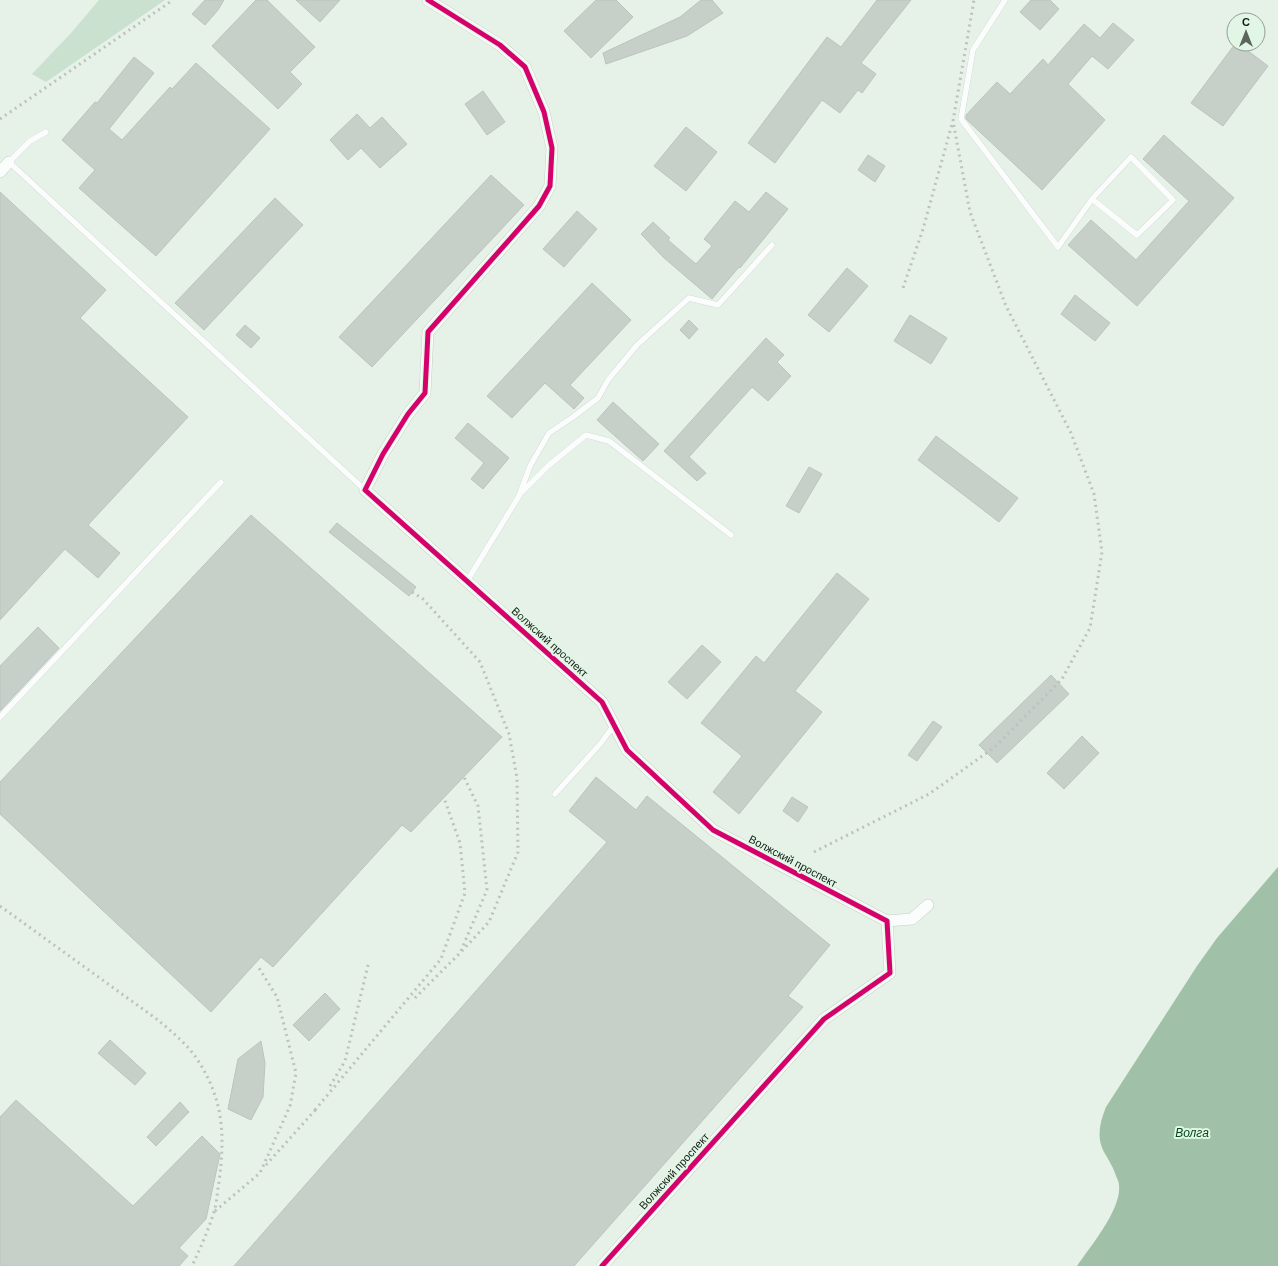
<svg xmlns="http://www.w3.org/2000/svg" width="1278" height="1266" viewBox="0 0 1278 1266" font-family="'DM Sans',sans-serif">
	<rect width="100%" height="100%" fill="#e6f1e8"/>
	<path fill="#cae1cf" d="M99 0H165L46 82 32 74 72 32Z"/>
	<path fill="#a0c0a7" d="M1278 867V1266H1077C1090 1247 1122 1209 1119 1185 1119 1181 1116 1177 1115 1173 1112 1165 1108 1159 1104 1152 1096 1137 1100 1122 1106 1107L1197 966 1217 938Z"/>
	<path fill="#c7cfc9" stroke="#bbc4bd" d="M205 0H224L218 10 205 25 192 14Z
		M256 0H267L315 47 290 72 302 84 278 109 212 46Z
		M296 0H340L320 22Z
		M596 0H616L633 17 591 58 564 31Z
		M701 0H712L723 13 687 36 606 64 603 53 680 17Z
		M877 0H911L861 63 876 74 862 93 858 90 840 113 822 100 775 163 748 143 827 37 841 47Z
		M1031 0H1050L1059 9 1040 30 1020 12Z
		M1113 23 1134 40 1108 69 1092 56 1068 84 1105 120 1042 190 966 119V115L997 82 1010 94 1043 59 1048 65 1084 24 1100 38Z
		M1235 44H1239L1268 66 1223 126 1191 103Z
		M134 57 154 73 109 129 122 140 170 87 172 89 196 63 270 129 156 256 79 188 95 170 62 140 95 102 97 103Z
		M483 91 505 122 487 135 465 104Z
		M357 114 370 128 382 117 407 144 380 168 361 148 348 160 330 140Z
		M686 127 717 152 686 191 654 166Z
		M1164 135 1234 198 1137 306 1068 245 1091 220 1136 260 1189 201 1143 159Z
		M868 155 885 166 875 182 858 170Z
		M491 175 524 205 372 367 339 337Z
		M0 192 106 290 80 318 188 417 88 525 120 553 98 578 65 549 0 620Z
		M766 192 788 209 740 268 739 267 712 299 663 257 641 234 653 222 670 238 668 240 696 264 712 246 704 239 735 201 749 212Z
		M275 198 303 225 204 330 175 303Z
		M577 211 597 229 564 267 543 249Z
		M847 268 868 286 829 332 808 315Z
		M592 283 631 320 570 385 584 398 574 409 545 383 512 418 487 396Z
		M1075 295 1110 323 1095 341 1061 314Z
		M910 315 947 338 931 364 894 341Z
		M689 320 698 329 689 339 680 330Z
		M245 325 260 338 251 348 236 335Z
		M766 338 784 355 777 362 791 376 768 401 752 387 689 457 706 473 697 481 664 451Z
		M613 402 659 444 643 461 597 420Z
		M468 423 509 458 483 489 471 479 484 463 455 438Z
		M936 436 1018 498 999 522 918 460Z
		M809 467 822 474 799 513 786 506Z
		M251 515 502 737 411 832 402 825 273 967 261 957 211 1012 0 814V782Z
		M337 523 416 587 409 596 329 532Z
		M837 573 869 599 795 691 822 712 739 814 713 792 742 756 701 723 756 656 764 663Z
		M38 627 59 648 0 711V666Z
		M702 645 721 662 687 699 668 682Z
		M1051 675 1069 694 997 763 979 745Z
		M933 721 942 727 917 761 908 755Z
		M1082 736 1099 753 1064 789 1047 773Z
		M596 777 636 810 647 796 830 945 788 996 803 1007 574 1266H234L607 842 569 811Z
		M792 797 808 807 798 822 783 811Z
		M325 993 340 1009 309 1041 293 1025Z
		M110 1040 146 1073 135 1085 98 1053Z
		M261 1041 265 1063 263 1097 251 1120 228 1109 238 1059Z
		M16 1100 133 1206 202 1136 220 1154 206 1219 179 1248 188 1256 179 1266H0V1117Z
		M180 1102 189 1112 156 1146 147 1137Z"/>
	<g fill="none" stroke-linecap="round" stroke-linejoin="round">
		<g stroke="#c6cec8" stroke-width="6">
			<path id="lane" d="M1005 0 973 50 961 119 1058 247 1092 199 1131 157 1173 200 1137 235 1092 199
				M46 132 30 141 9 162 365 490
				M520 494 548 466 586 435 609 441 731 535
				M467 581 519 496 530 466 549 433 573 417 598 398 608 380 637 345 689 298 718 305 772 245
				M0 717 221 482
				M555 794 601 743 614 725"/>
		</g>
		<g stroke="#c6cec8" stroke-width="12">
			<path id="street" d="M428 0 500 45 525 67 544 112 552 148 550 186 539 206 428 332 425 393 408 414 383 454 365 490 602 702 627 750 713 830 887 921 890 973 824 1019 602 1266
				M0 172 9 162
				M887 921 912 919 928 905"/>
		</g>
		<use href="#lane" stroke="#fbfdfc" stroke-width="5.5"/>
		<use href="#street" stroke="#fbfdfc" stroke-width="11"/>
		<path stroke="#bec1bf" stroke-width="3" stroke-dasharray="2 4" stroke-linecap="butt" d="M0 119 173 0
			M903 288 923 229 952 124
			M412 592 423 599 480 662 509 734 517 778 518 852 489 922 460 953
			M814 852 929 794 995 747 1062 679 1090 628 1102 552 1094 494 1071 433 1006 306 970 212 953 121 974 0
			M0 906 158 1020C172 1032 187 1044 197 1059 224 1100 225 1135 219 1182 217 1192 217 1203 214 1212 208 1231 200 1249 192 1266
			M415 998 460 953 487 890 478 806 464 777
			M330 1086 345 1061 369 961
			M315 1110 441 959 465 893 460 843 444 798
			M266 1165 318 1107
			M215 1211 260 1173 290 1106 296 1073 277 997 259 968"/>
		<g stroke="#e1f6e5" stroke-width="8">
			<path id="cycleway" d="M428 0 500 45 525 67 544 112 552 148 550 186 539 206 428 332 425 393 408 414 383 454 365 490 602 702 627 750 713 830 887 921 890 973 824 1019 602 1266"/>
		</g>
		<use href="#cycleway" stroke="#d6006c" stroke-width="5"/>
	</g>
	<g text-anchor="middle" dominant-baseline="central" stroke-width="4" stroke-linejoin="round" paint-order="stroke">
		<g font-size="11" fill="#131a15" stroke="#e1f6e5">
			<text transform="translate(550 642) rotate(42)">Волжский проспект</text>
			<text transform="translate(793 861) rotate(28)">Волжский проспект</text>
			<text transform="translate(674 1171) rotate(-48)">Волжский проспект</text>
		</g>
		<g font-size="12" font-style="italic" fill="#00471f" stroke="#e1f6e5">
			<text x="1192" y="1133">Волга</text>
		</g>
	</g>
	<g transform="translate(1246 32)"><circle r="19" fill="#e1f6e5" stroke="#8f9e92"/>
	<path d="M0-3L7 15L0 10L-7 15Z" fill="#5d655f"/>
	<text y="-6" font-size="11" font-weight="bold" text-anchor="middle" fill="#131a15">С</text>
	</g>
</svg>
